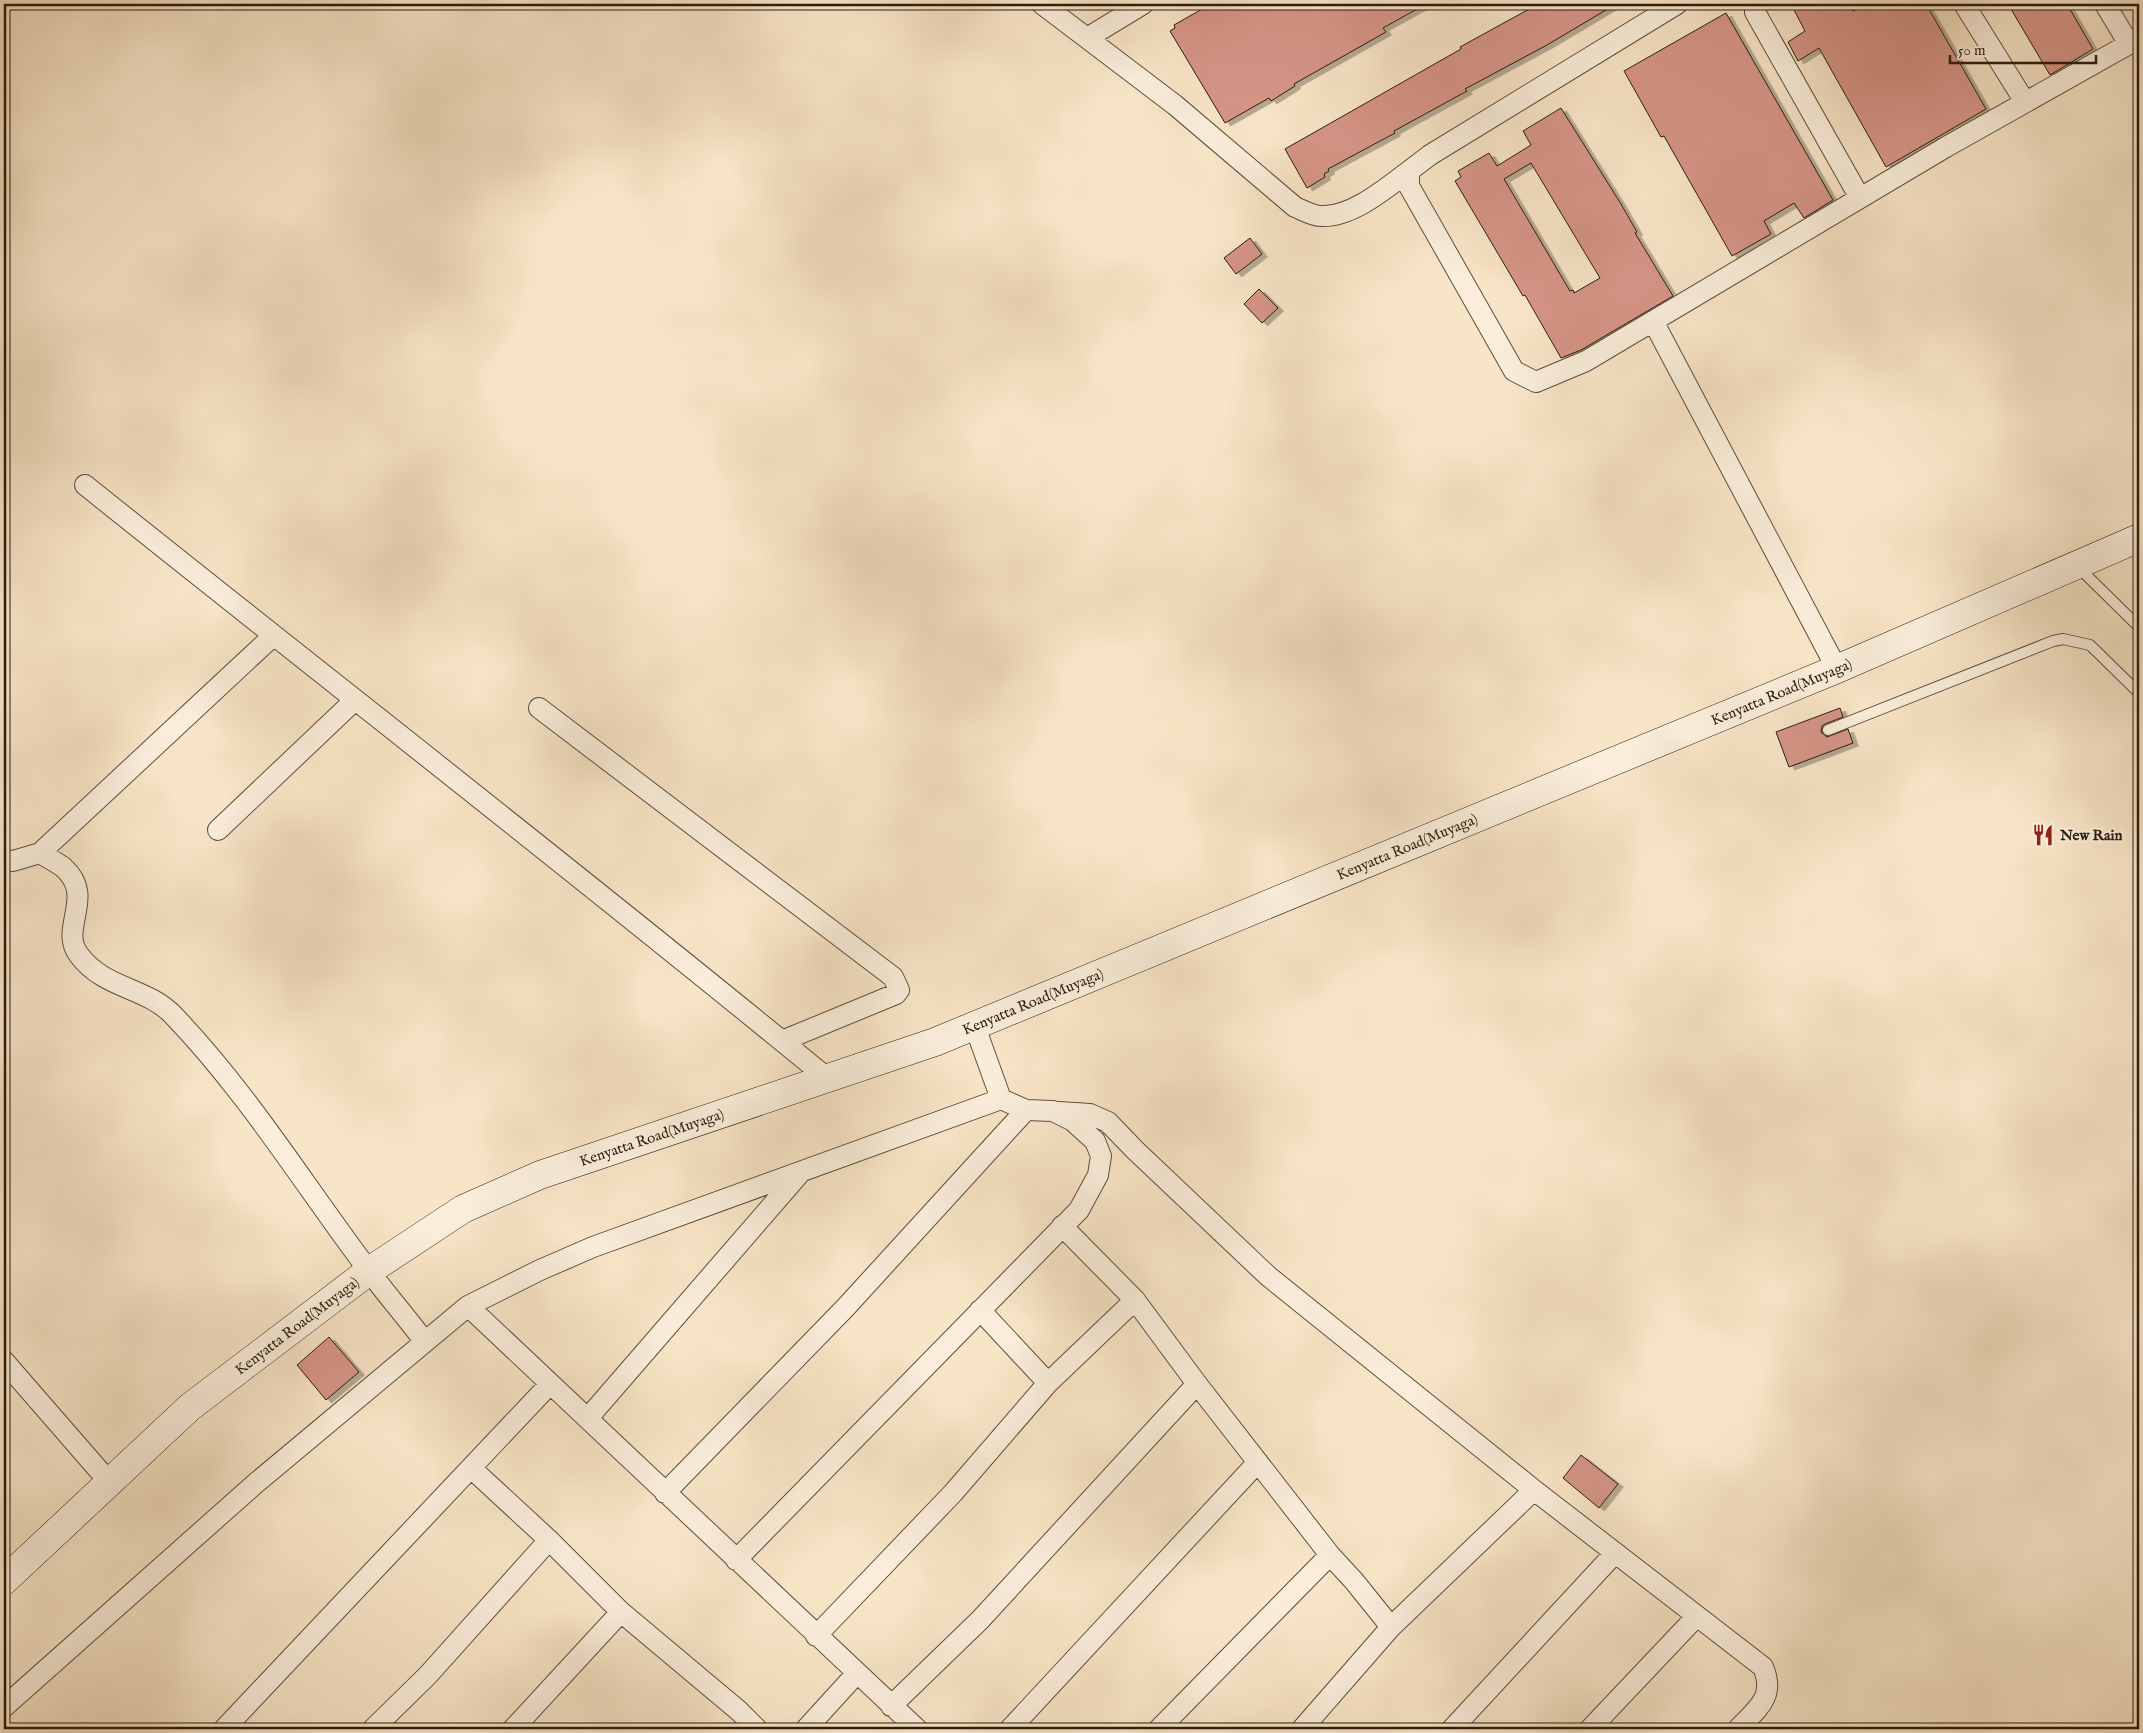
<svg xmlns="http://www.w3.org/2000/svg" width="2143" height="1733" viewBox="0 0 2143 1733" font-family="'IM FELL English',serif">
	<defs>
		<filter id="shadow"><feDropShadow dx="5.5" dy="3" stdDeviation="0" flood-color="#0004"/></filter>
	</defs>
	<rect width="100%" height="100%" fill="#f8e5c7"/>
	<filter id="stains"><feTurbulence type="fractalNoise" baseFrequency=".004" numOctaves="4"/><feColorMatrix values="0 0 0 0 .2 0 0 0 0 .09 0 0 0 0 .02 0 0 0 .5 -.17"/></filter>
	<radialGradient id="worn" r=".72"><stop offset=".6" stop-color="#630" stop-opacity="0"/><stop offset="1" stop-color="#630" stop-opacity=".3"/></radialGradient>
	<path fill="#d69587" stroke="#2b1c0e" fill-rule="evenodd" filter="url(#shadow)" d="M1211 4H1426L1383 28 1386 32 1294 84 1295 86 1271 101 1269 98 1225 123 1170 31 1175 28 1174 25Z
		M1529 4H1616L1547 45 1465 89 1467 91 1394 131 1395 133 1328 169 1329 171 1324 174 1325 177 1307 188 1285 149 1461 49 1460 47 1531 8Z
		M1791 4H1849L1853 11 1865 4H1926L1986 109 1886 167 1819 48 1798 61 1788 42 1805 31Z
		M2008 4H2067L2093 49 2050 75Z
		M1726 13 1833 200 1804 218 1794 203 1764 221 1771 234 1732 256 1664 136 1661 137 1624 71Z
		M1561 108 1621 204 1637 232 1635 233 1673 296 1581 350 1561 358 1525 295 1523 296 1455 181 1461 177 1458 171 1489 153 1497 166 1531 145 1523 131ZM1531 163 1600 278 1574 293 1573 290 1570 291 1504 179Z
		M1250 238 1262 254 1236 274 1224 258Z
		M1259 289 1278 308 1262 323 1244 304Z
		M1840 708 1843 717 1825 724 1822 726 1821 732 1827 737 1848 729 1853 743 1789 767 1776 732Z
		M329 1337 359 1372 326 1400 297 1365Z
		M1581 1455 1618 1484 1599 1508 1563 1478Z"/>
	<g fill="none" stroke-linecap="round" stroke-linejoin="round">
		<g stroke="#5e4e3c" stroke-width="12">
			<path id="service" d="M2077 566 2139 627
				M1828 730 2053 641 2063 639 2090 645 2139 693"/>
		</g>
		<g stroke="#5e4e3c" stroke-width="22">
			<path id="minor" d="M1042 4 1175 105 1295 207C1303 210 1312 216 1321 216 1351 218 1386 188 1409 171
				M1677 4 1430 155 1409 171V186L1514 371 1536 382 1586 361 1946 147 2129 44
				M1964 4 2025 102
				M2105 4 2129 44 2139 37
				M1755 12 1860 198
				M1087 38 1143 4
				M1653 321 1837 669
				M85 485C332 683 583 877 827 1078
				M539 708 893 977 899 990 896 994 782 1041
				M218 830 355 700
				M40 853C48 858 56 862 63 867 97 897 58 928 79 955 104 989 146 987 173 1015 248 1093 304 1185 369 1271 387 1295 407 1318 425 1342
				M4 860 13 861 40 853 273 636
				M974 1024 1001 1099
				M1059 1112 1090 1114 1108 1122 1135 1150 1268 1276 1534 1490 1763 1667C1776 1697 1757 1709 1738 1729
				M1062 1226 1135 1300 1197 1384 1330 1555 1354 1581 1391 1627 1302 1729
				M468 1306 917 1729
				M980 1310 1048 1383
				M4 1361 110 1483
				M588 1418 801 1172
				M471 1468 549 1540 621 1612 739 1711 757 1729
				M665 1493 846 1307 1026 1110
				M1391 1627 1534 1490
				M816 1636 953 1493 1048 1383 1135 1300
				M891 1706 980 1620 1197 1384
				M4 1707 256 1483 468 1306 540 1270 593 1247 1001 1099 1026 1110 1053 1111 1073 1121 1095 1141 1101 1156 1098 1175 1079 1210 736 1560
				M224 1729 550 1384
				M373 1729 428 1675 549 1540
				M513 1729 621 1612
				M806 1729 857 1673
				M1010 1729 1258 1462
				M1159 1729 1330 1555
				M1452 1729 1615 1553
				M1590 1729 1696 1617"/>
		</g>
		<g stroke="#2b1c0e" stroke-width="29">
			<g id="secondary">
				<path id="s1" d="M4 1581 190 1407 369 1271 463 1209 540 1175 935 1042 1837 669 2139 538"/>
			</g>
		</g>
		<use href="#service" stroke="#faeedb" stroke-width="10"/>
		<use href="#minor" stroke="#faeedb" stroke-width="20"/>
		<use href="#secondary" stroke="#faeedb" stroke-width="28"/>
	</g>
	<defs>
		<g id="restaurant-bare" transform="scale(1.725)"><path d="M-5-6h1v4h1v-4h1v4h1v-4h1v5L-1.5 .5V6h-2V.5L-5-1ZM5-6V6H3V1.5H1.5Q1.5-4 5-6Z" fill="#8f2418" stroke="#faeedb" stroke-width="2.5" paint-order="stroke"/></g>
	</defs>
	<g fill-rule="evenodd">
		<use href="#restaurant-bare" x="2043" y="835"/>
	</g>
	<g text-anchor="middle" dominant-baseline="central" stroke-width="4.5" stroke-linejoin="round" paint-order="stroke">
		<g font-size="15" fill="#2b1c0e" stroke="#faeedb">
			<text stroke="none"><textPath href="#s1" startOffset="2009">Kenyatta Road(Muyaga)</textPath></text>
			<text stroke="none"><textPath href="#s1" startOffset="1604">Kenyatta Road(Muyaga)</textPath></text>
			<text stroke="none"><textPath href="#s1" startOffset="1199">Kenyatta Road(Muyaga)</textPath></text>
			<text stroke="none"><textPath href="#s1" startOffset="794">Kenyatta Road(Muyaga)</textPath></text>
			<text stroke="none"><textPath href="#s1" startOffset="389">Kenyatta Road(Muyaga)</textPath></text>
		</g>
		<g font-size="15" font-weight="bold" fill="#2b1c0e" stroke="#faeedb" text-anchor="start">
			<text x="2060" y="835">New Rain</text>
		</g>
	</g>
	<rect width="2143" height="1733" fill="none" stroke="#f8e5c7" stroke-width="20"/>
	<rect x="5" y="5" width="2133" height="1723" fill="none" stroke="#2b1c0e" stroke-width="2.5"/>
	<rect x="10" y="10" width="2123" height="1713" fill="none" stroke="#2b1c0e"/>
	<path d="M1950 55v8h146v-8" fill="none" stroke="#2b1c0e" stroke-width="2.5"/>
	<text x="1958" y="55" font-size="15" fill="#2b1c0e" stroke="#faeedb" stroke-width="4" paint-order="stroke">50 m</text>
	<rect width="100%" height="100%" filter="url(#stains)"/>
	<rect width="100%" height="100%" fill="url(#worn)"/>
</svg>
